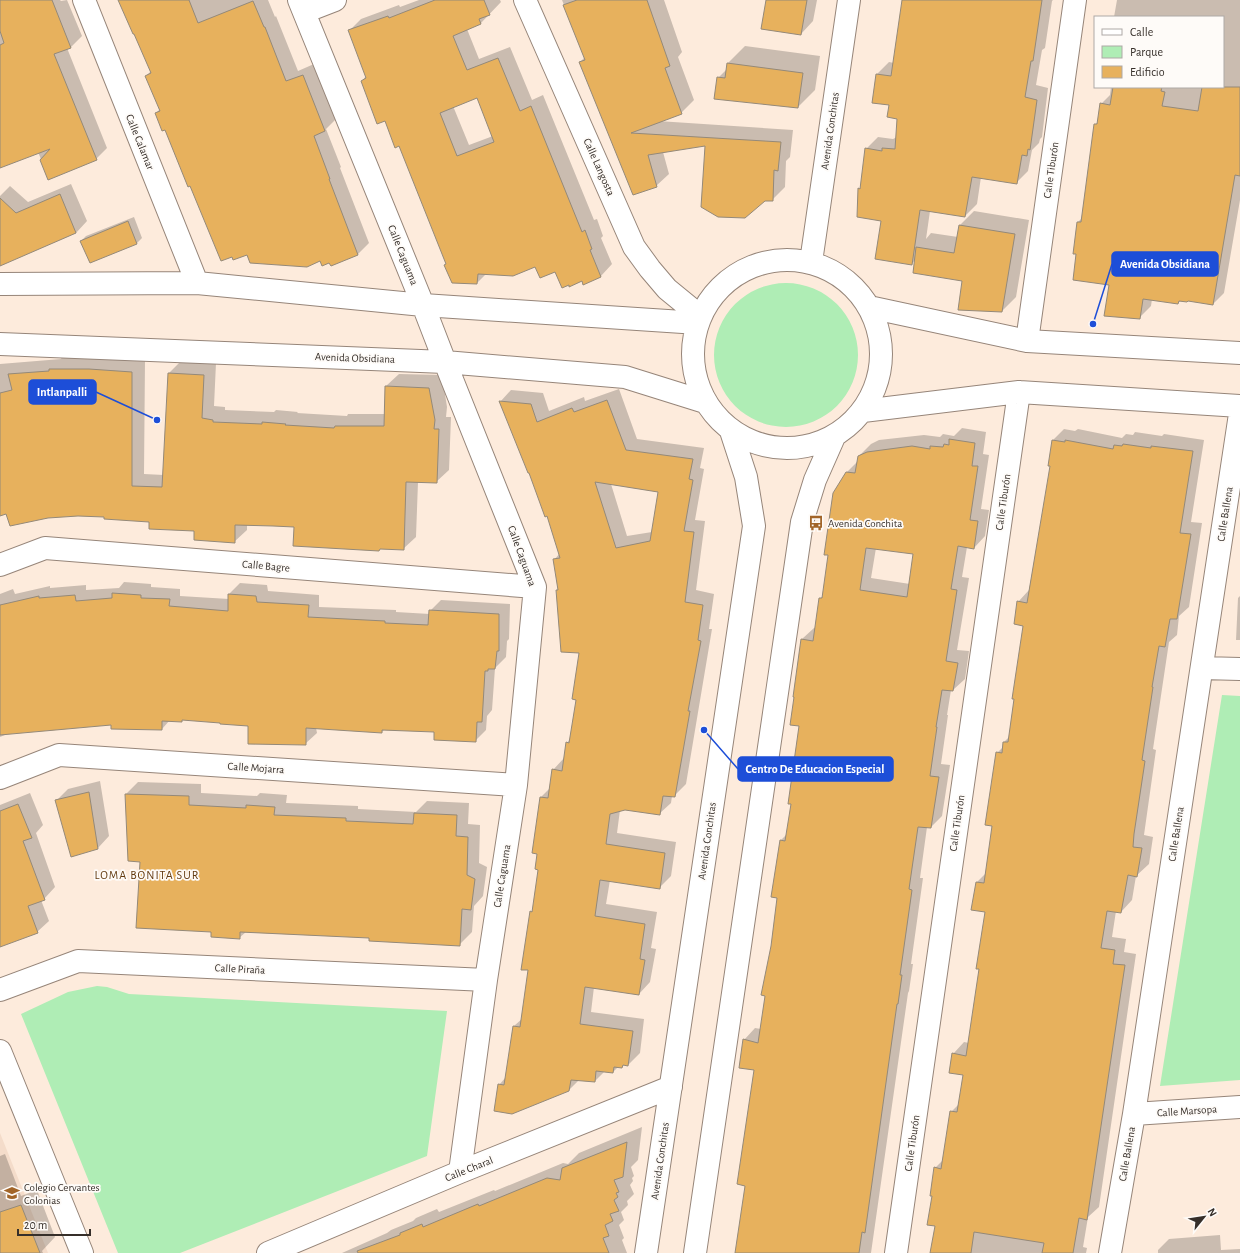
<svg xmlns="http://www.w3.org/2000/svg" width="1240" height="1253" viewBox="0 0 1240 1253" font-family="'Alegreya Sans',sans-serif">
	<rect width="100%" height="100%" fill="#fdebdc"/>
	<path fill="#f4dcca" d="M0 1133 48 1253H0Z"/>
	<path fill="#afedb5" d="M714 355a72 72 0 1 1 144 0a72 72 0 1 1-144 0Z
		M1222 695 1240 696V1080L1160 1086Z
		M97 986 107 987 129 994 447 1011 427 1156 180 1253H118L21 1014 68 992Z"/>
	<path fill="#0003" fill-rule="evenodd" d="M0 0H60L61 1 67 0 82 36 71 47 67 48 107 148 96 159 49 179 38 152 0 167Z
		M119 0H268L275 17 276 16 298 71 314 64 336 119 326 129 341 167 340 168 369 243 358 254 331 265 330 261 321 260 248 254 233 256 166 129 156 113 160 109 146 76 151 71Z
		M419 0H500L501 2 481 23 467 29 479 59 510 47 532 100 543 95 594 220 597 219 603 236 601 238 612 264 601 276 582 280 556 271 535 265 486 274 477 283 447 264 400 145 362 81 366 76 349 31 361 19 399 5 400 7ZM477 96 493 136 469 145 453 106Z
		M562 0H664L682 52 678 57 694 100 681 113 658 121 793 130 790 157 786 161 785 187 772 200 706 145 663 152 669 174 656 186 580 62 585 57Z
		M767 0H817L813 21 801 34Z
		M904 0H1053L1052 1 1045 48 1042 50 1036 85 1048 88 1042 137 1040 139 1039 143 1032 150 1028 171 1016 183 981 177 977 204 965 216 930 211 926 239 931 233 958 237 960 225 974 211 1029 220 1016 297 1002 311 964 280 915 260 912 264 882 220 859 189 862 186 866 149 878 137 893 139 897 137 898 118 890 104 877 74 889 62 894 63Z
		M1117 0H1240V200L1224 293 1213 304 1189 300H1181L1178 303 1152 299 1151 306 1139 318 1110 284 1077 253 1078 222 1082 218 1095 125 1098 122 1101 104 1110 95 1111 87H1223V17H1114Z
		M745 46 820 56 815 90 798 107 718 78 727 69 728 63Z
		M71 184 87 221 76 233 0 265V196L10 186 28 202Z
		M134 217 142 238 137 243 81 241 86 236Z
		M62 357 145 360 144 474 164 475 169 373 181 361 216 363 214 406 225 407V410L274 412 276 410 298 412 297 413 347 416 348 414H385L386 386 399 374 442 375 447 407 446 417H451L449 470 436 482H418L416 537 403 549 295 526 247 524V530L234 542 195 530 150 521 105 516 7 513 0 515V364L61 359Z
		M619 389 637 439 704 448 700 468 704 469 695 520 705 521 696 590 714 594 709 629H712L686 784 674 796H672L671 803 659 814 625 809 620 810 617 833 676 842 671 876 659 888 610 880 606 904 657 912 651 948 656 949 650 982 639 994 594 987 591 1012 644 1019 640 1053 628 1065 624 1064 622 1067 619 1066 613 1072 605 1071 595 1081 579 1080 569 1090 499 1085 506 1077 514 1026 523 1018 529 969 531 912 534 909 539 869 538 853 541 797 550 788 553 770 564 758 567 743 570 739 577 699 580 652 557 590 559 588 554 560 560 553 548 514 500 402 511 390 543 393 549 411 584 397 585 401ZM611 484 659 492 652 532 627 536Z
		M962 428 986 432 983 454 989 455 981 509 989 510 985 536 974 548 967 547 962 577 969 578 957 650 969 651 965 679 953 690H951L947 715H948L941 764 950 765 942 816 931 827H927L920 878H923L911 964H913L909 991 908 993 871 1253H736L746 1185 755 1069 744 1040 755 1028 761 1029 779 898 781 840 787 834 792 803 800 725 802 639 814 628H816L820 599 824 595 847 472 858 461 859 456 871 444 879 440 924 435 940 437 943 434 954 436ZM876 548 915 553 910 584 871 578Z
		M1064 429 1075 431 1078 429 1122 438 1126 434 1133 435 1135 432 1162 436 1164 434 1204 440 1191 522 1202 523 1189 607 1179 616 1177 635 1169 642 1153 749 1156 750 1144 835 1153 837 1149 864 1136 876 1132 900 1121 912 1116 911 1112 937 1126 939 1124 952 1136 954 1099 1207 1088 1217 1083 1247 1087 1248 1086 1253H931L936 1225 933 1196 935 1168 944 1159 951 1112 960 1103 964 1074 953 1054 964 1042 969 1043 980 969 986 911 972 909 977 882 987 872 993 825 997 753 1004 746V742L1009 737 1024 625 1018 602 1029 590 1052 465V441Z
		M124 582 151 584V587L180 589V596L229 599V594L240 583 267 585 268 591 319 595V607L396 610V612L430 614V611L441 600 510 604 509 639 507 641 506 657 495 668 492 710 487 716 486 730 475 741 435 731 384 730 382 732 316 728 317 733 305 744 249 725 183 719 182 721 170 720 162 729 112 724 10 733 0 737V594L13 589 15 594 50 586V588L86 585V590L119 588Z
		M1240 596V640H1236L1238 598Z
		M100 781 109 836 98 848 56 801 68 789Z
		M138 782 201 784V793L257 796 260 793 287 795 286 803 358 806V809L416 812 427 801 469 803 468 824 480 825 479 863 487 867 483 896 474 906 472 932 460 944 370 937 246 932 239 938 212 931 141 861 126 794Z
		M30 793 43 825 36 833 55 887 44 899 41 900 49 921 37 932 0 937V805Z
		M642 1127 638 1160 631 1167 634 1176 632 1178 633 1181 630 1185 634 1194 627 1201 628 1205 621 1212 624 1220 619 1225 624 1238 622 1240 627 1253H342L387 1233 391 1230 413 1221 416 1218 437 1209 439 1212 494 1190 495 1191 563 1163 568 1164 579 1153Z
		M5 1154 21 1196 37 1190 55 1237 42 1251 43 1253H0V1156Z
		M1220 1235 1221 1250 1240 1249V1253H1158V1250L1169 1239Z"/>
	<path fill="#e7b15d" stroke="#948979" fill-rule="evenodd" d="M0 0H52L71 48 54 54 97 160 48 180 40 160 50 149 0 168V45L4 43 0 31Z
		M118 0H189L198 23 253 1 264 27H265L286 81 303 75 325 131 314 136 330 179H329L358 255 331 266 329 263 322 266 320 261 307 267 250 263 247 255 233 260 232 257 221 261 190 186 188 187 165 130 162 131 155 113 160 111 145 76 151 73 134 34H133Z
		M435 0H484L490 15 479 19 481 24 453 36 467 70 498 58 520 111 531 106 582 232 585 230 592 249 590 250 601 277 583 285 582 281 569 287V285L562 288 555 272 540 278 535 267 513 276 478 274 477 284 452 283 444 265 446 264 399 146 395 148 385 121 377 124 361 81 366 78 348 30 388 16 389 18ZM477 98 494 142 457 156 440 113Z
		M577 0H647L670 66 665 68 682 114 631 133 781 142 778 171 774 170 773 201H765L745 218 718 217 701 207 705 146 648 155 657 187 633 195 579 62 585 60 563 5Z
		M766 0H807L801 35 761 29Z
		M902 0H1042L1033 61H1031L1025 97 1037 100 1030 150 1028 149 1027 156 1022 155 1017 184 972 177 965 217 920 210 912 265 875 259 881 221 857 217 858 188 860 189 865 148 882 151V148L895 149 897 119 887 117 889 105 872 103 876 74 891 76Z
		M727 63 803 73 798 108 714 99 717 77 725 78Z
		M1113 87H1162L1161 91 1165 92 1162 106 1198 111 1202 87H1240V176L1235 175 1213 305 1188 301 1187 302 1179 301 1178 304 1143 299 1140 319 1104 316 1109 285 1073 280 1076 254H1073L1077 222H1081L1094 124H1097L1100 103 1110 105Z
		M60 194 76 233 0 266V198L16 213Z
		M128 221 137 244 90 263 80 241Z
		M959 225 1015 234 1002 312 958 310 962 281 913 273 916 247 954 253Z
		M49 369H89L132 372V486L162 487 168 373 204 375 202 418 213 420V422L262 424V422L286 424 285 425 334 428 335 426H384L385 386 429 388 435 420 434 429H439L437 483 406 482 404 550 380 549 379 551 293 546 294 527 273 526 235 525V543L194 540V531L149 529V522L104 519V517L78 516 48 518 10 526 6 514 0 516V393L12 390 8 374 49 371Z
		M607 400 626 450 693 459 689 479 693 480 684 531 694 532 685 602 703 605 698 640 701 641 688 711H690L675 797 663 796 660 815 625 810 610 814 606 844 665 853 660 889 600 880 595 916 645 924 640 959 645 960 639 995 585 987 580 1024 633 1031 628 1066 623 1065 622 1068 614 1067 613 1073 596 1071 595 1082 571 1080 569 1091 512 1114 494 1111 498 1084 504 1085 513 1026 520 1027 528 970H521L530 911 532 912 538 870 535 869 537 854 532 853 540 797 548 798 552 769 562 771 566 742 569 743 576 700 572 699 579 653 561 652 556 590H558L553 559 560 558 547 516 545 517 529 473H528L499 401 531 404 537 422 572 408 574 412ZM595 482 658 492 650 541 616 548Z
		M949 439 975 443 972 466H978L970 520 978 521 974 549 958 546 951 589 957 590 946 661 958 663 953 691 942 690 936 727H937L930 776 939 777 931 828 918 827 909 889 912 890 900 975H902L898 1004H897L865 1233 862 1232 859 1253H735L745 1186 737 1184 754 1070 739 1068 743 1039 758 1043 765 996 761 995 771 946 777 898 771 897 780 840 785 841 791 804H788L799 726 790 725 794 697H793L801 639 813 641 819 598H822L828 555H824L833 493 846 472 855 473 858 456 867 452 912 446 930 449V446L943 447 944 444 949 445ZM866 548 913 554 907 597 860 590Z
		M1052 440 1065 442V440L1113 449 1114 445 1122 446 1123 444 1151 448V446L1193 451 1180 533 1191 534 1177 619H1170L1165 647 1159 646 1152 687H1153L1142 760 1145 761 1134 834 1133 847 1142 848 1137 877 1128 875 1121 913 1107 911 1101 948 1115 950 1113 964 1125 965 1087 1220 1079 1218 1073 1253H1042L1044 1243 974 1232 971 1253H930L935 1226 927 1225 932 1196H930L934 1167 941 1169 950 1111 957 1112 963 1075 949 1073 952 1053 966 1056 979 969H976L985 912 971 910 976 882 984 883 992 826 985 825 996 752 1002 753 1003 742H1008L1014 699H1012L1023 626 1014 624 1017 601 1027 603 1050 466H1048Z
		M112 593 141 595V598L170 599 169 606 228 611V594L256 596 257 602 309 605 308 617 385 621V623L428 625 429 610 499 614V651H497L495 669H488V671H485L482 722H477L476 742 434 740V732L382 730V733L306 728V745L248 744V726L220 724V723L182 720V722L162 721V730L111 729V725L0 735V605L39 596V598L75 595 76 601 112 598Z
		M89 792 98 849 71 857 55 800Z
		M125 794 189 796V805L246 808V805L275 807 274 815 346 818V821L413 824 414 813 457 815 456 836 468 837 467 875 475 879 471 910 462 909 460 946 369 941V938L240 932V939L211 937V932L136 928 140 862 128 861Z
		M18 804 32 838 23 841 45 900 28 906 38 933 0 947V811Z
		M627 1142 623 1177 614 1180 619 1192 616 1193 618 1197 614 1200 619 1211 610 1214 613 1221 605 1225 609 1236 603 1238 609 1253H358L357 1251 400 1235V1233L422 1224 423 1227 478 1204 479 1206 547 1178 560 1180 562 1168Z
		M21 1205 40 1253H0V1212Z"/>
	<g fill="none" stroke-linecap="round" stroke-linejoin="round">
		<g stroke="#968579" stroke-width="24">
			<path id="minor" d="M84 0 197 283
				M299 0 423 305 445 362 535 587 516 785 486 980 460 1172
				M525 0 634 247 650 269 667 289 700 316
				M304 12 335 0
				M693 354a94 94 0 1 1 188 0a94 94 0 1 1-188 0Z
				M811 262 849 0
				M0 284 197 283 423 305 698 323
				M869 307 1027 341 1240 353
				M1027 341 1075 0
				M0 344 445 362 625 377 705 402
				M863 411 1019 392 1240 406
				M0 565 45 548 535 587
				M1202 668 1240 669
				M0 778 59 755 516 785
				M0 990 78 961 486 980
				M0 1051 82 1253
				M1134 1114 1240 1107
				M268 1253 460 1172 671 1087
				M646 1253 754 526 746 477 731 431
				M695 1253 802 522 815 480 834 437
				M896 1253 1019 392
				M1110 1253 1134 1114 1240 414"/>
		</g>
		<use href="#minor" stroke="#fff" stroke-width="22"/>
	</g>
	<defs>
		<g id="bus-bare" transform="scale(1.2)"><path d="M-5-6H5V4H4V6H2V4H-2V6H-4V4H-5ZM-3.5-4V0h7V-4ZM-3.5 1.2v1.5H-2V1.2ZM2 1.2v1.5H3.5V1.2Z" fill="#a26529" stroke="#fefbf8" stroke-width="2.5" paint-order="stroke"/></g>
		<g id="school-bare" transform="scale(1.2)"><path d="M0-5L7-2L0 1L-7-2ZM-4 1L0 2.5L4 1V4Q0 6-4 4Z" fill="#a26529" stroke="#fefbf8" stroke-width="2.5" paint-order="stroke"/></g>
	</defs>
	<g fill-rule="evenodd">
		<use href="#bus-bare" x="816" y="523"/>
		<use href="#school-bare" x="12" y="1193"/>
	</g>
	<g text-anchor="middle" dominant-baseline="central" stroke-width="3.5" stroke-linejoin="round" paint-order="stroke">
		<g font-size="11" fill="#362f2a" stroke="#fefbf8">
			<text transform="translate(830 131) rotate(-82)">Avenida Conchitas</text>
			<text transform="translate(140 142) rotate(68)">Calle Calamar</text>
			<text transform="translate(599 167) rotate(66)">Calle Langosta</text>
			<text transform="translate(1051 170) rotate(-82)">Calle Tiburón</text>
			<text transform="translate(403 255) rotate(68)">Calle Caguama</text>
			<text transform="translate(355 358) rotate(2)">Avenida Obsidiana</text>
			<text transform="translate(1003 502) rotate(-82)">Calle Tiburón</text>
			<text transform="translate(1225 514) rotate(-81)">Calle Ballena</text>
			<text transform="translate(522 556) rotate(70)">Calle Caguama</text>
			<text transform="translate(266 566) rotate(5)">Calle Bagre</text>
			<text transform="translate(256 768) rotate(4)">Calle Mojarra</text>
			<text transform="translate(957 823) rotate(-82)">Calle Tiburón</text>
			<text transform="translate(1176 834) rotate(-81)">Calle Ballena</text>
			<text transform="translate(707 841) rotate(-82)">Avenida Conchitas</text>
			<text transform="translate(502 876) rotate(-81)">Calle Caguama</text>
			<text transform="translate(240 969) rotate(3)">Calle Piraña</text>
			<text transform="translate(1187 1111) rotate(-4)">Calle Marsopa</text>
			<text transform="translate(912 1143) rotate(-82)">Calle Tiburón</text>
			<text transform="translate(1127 1154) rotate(-80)">Calle Ballena</text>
			<text transform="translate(660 1161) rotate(-82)">Avenida Conchitas</text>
			<text transform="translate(469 1169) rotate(-22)">Calle Charal</text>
		</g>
		<g font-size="11" fill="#362f2a" stroke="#fefbf8" text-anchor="start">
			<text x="828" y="523">Avenida Conchita</text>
			<text x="24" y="1187">Colegio Cervantes<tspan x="24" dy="13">Colonias</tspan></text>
		</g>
		<g font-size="12" letter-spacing="1" fill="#643b10" stroke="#fefbf8">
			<text x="147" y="875">LOMA BONITA SUR</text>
		</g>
	</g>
	<path fill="none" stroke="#1d4ed8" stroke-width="1.5" d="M1093 324L1112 264M157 420L96 392M704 730L738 769"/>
	<g fill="#1d4ed8" stroke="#fefbf8" stroke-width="1.5">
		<circle cx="1093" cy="324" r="4"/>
		<circle cx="157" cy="420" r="4"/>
		<circle cx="704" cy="730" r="4"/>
	</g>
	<g fill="#1d4ed8" stroke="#1d4ed8" stroke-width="1.5">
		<rect x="1112" y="252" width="106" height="24" rx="4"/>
		<rect x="29" y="380" width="67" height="24" rx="4"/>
		<rect x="738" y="757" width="155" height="24" rx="4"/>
	</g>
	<g font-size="12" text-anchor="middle" font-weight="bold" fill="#fff">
		<text x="1165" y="268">Avenida Obsidiana</text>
		<text x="62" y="396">Intlanpalli</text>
		<text x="815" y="773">Centro De Educacion Especial</text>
	</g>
	<rect x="1094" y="16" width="130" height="72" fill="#fefbf8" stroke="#aea9a6"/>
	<rect x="1102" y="29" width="20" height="6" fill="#ffffff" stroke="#aea9a6"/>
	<text x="1130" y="36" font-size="12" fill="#362f2a">Calle</text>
	<rect x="1102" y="46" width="20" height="12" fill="#afedb5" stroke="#aea9a6"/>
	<text x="1130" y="56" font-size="12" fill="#362f2a">Parque</text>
	<rect x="1102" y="66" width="20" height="12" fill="#e7b15d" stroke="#aea9a6"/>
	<text x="1130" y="76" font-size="12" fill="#362f2a">Edificio</text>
	<g transform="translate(1204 1217) rotate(60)" stroke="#fefbf8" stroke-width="3" paint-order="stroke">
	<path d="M0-3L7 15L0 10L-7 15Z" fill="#362f2a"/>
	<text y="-6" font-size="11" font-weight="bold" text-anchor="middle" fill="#362f2a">N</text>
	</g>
	<path d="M18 1229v6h72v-6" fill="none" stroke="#362f2a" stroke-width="2"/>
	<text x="24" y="1229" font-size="12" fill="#362f2a" stroke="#fefbf8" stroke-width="3" paint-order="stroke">20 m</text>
</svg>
